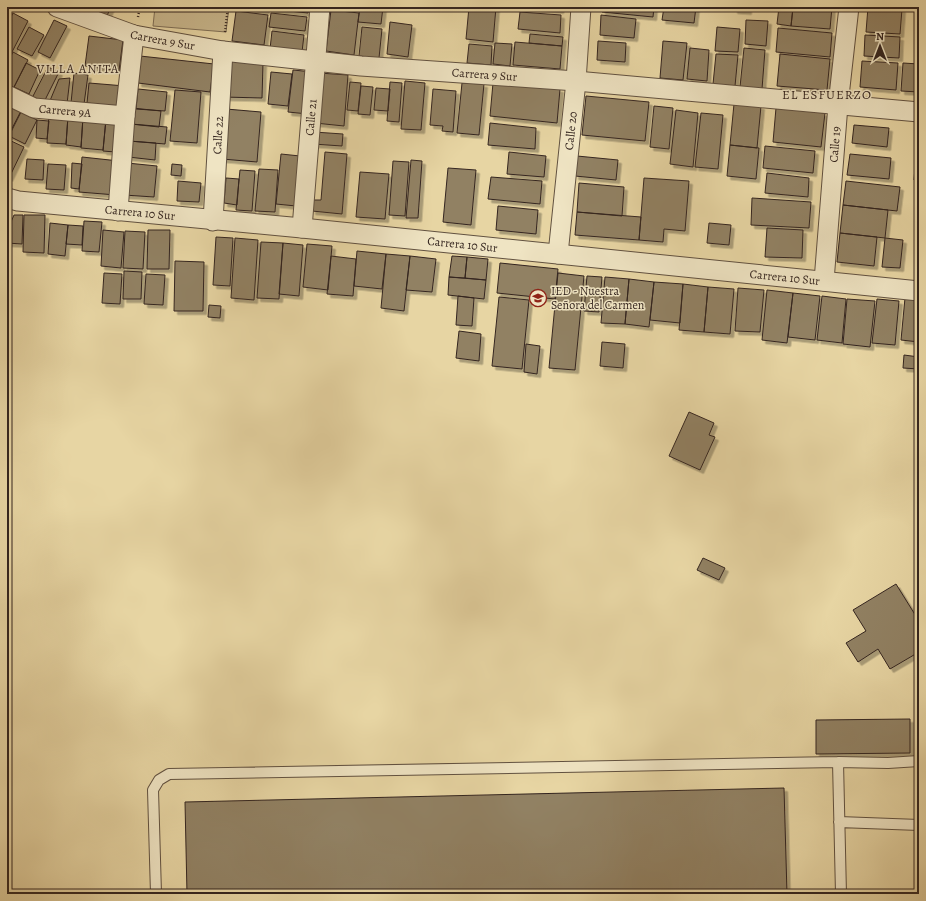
<svg xmlns="http://www.w3.org/2000/svg" width="926" height="901" viewBox="0 0 926 901" font-family="Alegreya,serif">
	<defs>
		<filter id="shadow"><feDropShadow dx="3.5" dy="3.5" stdDeviation="0" flood-color="#0004"/></filter>
	</defs>
	<rect width="100%" height="100%" fill="#e7d5a3"/>
	<filter id="stains"><feTurbulence type="fractalNoise" baseFrequency=".005" numOctaves="4"/><feColorMatrix values="0 0 0 0 .2 0 0 0 0 .09 0 0 0 0 .02 0 0 0 .5 -.17"/></filter>
	<radialGradient id="worn" r=".72"><stop offset=".6" stop-color="#630" stop-opacity="0"/><stop offset="1" stop-color="#630" stop-opacity=".3"/></radialGradient>
	<path fill="#c9b78d" stroke="#7e6e56" d="M155 7H229L226 32 153 26Z"/>
	<path fill="#918164" stroke="#34251f" filter="url(#shadow)" d="M91 7H111L105 20 88 13Z
		M238 7H266V11Z
		M269 7H309L308 13 269 9Z
		M360 7H383L381 24 358 22Z
		M469 7H496L493 42 466 39Z
		M523 7H561L560 10Z
		M602 7H654L653 17 602 12Z
		M664 7H696L694 23 662 20Z
		M734 7H748V11L734 10Z
		M779 7 793 8 791 26 777 24Z
		M793 7H832L830 29 791 26Z
		M868 7 902 9 900 34 866 32Z
		M331 10 359 13 354 55 326 51Z
		M236 11 268 15 264 45 232 41Z
		M520 12 561 15 560 33 518 29Z
		M13 13 28 21 12 52 7 50V25Z
		M271 13 307 17 305 31 269 27Z
		M601 15 636 19 634 38 600 35Z
		M54 20 67 26 50 58 38 52Z
		M746 20 768 21 766 46 745 44Z
		M390 22 412 25 408 57 387 54Z
		M29 27 44 35 32 56 17 49Z
		M362 27 382 29 379 58 359 56Z
		M717 27 740 29 738 52 715 51Z
		M778 28 832 33 830 57 776 52Z
		M272 31 304 35 302 52 270 49Z
		M530 34 563 37 562 46 529 43Z
		M865 35 900 37 899 58 864 56Z
		M89 36 123 40 119 71 85 66Z
		M598 41 626 43 625 62 597 60Z
		M663 41 687 43 683 80 660 78Z
		M515 42 562 46 560 69 513 65Z
		M495 43 512 44 510 66 493 64Z
		M469 44 492 46 491 65 467 63Z
		M690 48 709 50 707 81 687 79Z
		M744 48 765 50 762 89 740 87Z
		M13 52 28 60 12 91 7 88V64Z
		M716 54 738 55 735 86 713 84Z
		M780 54 830 59 827 90 777 86Z
		M140 56 214 64 210 92 138 83Z
		M224 61 263 63 262 98 223 97Z
		M862 61 898 63 896 90 860 87Z
		M26 63 40 70 29 94 14 87Z
		M903 63 919 64V92L901 91Z
		M48 67 59 72 43 104 32 98Z
		M293 70 313 72 308 114 288 112Z
		M271 72 292 74 288 106 268 104Z
		M74 73 88 75 84 104 71 103Z
		M319 73 348 75 344 126 315 123Z
		M70 78 67 104 49 103 59 79Z
		M405 81 425 83 421 130 401 129Z
		M350 82 361 83 358 111 347 110Z
		M390 82 402 83 399 122 387 121Z
		M89 83 125 86 122 107 87 103Z
		M462 83 484 84 479 135 457 133Z
		M493 83 560 89 557 123 490 116Z
		M361 86 373 87 370 115 358 114Z
		M376 88 390 89 388 111 374 110Z
		M138 89 167 92 165 111 136 109Z
		M433 89 456 91 453 132 442 131 443 126 430 125Z
		M175 90 201 92 197 143 170 141Z
		M586 96 649 102 645 141 582 135Z
		M734 104 761 106 757 148 730 145Z
		M7 105 21 111 7 138Z
		M654 106 673 108 669 149 650 147Z
		M132 108 161 111 159 127 131 124Z
		M776 108 825 113 821 147 773 142Z
		M226 109 261 112 257 162 222 159Z
		M676 110 698 113 693 167 670 164Z
		M21 112 37 120 25 144 9 136Z
		M701 113 723 115 718 169 695 167Z
		M49 114 68 116 66 144 47 143Z
		M68 116 83 117 81 147 66 145Z
		M83 117 106 119 103 150 81 148Z
		M106 119 118 120 115 152 103 151Z
		M37 120 49 121 47 139 36 138Z
		M490 123 536 128 535 149 488 145Z
		M131 124 167 127 165 144 129 141Z
		M854 125 889 128 887 147 852 143Z
		M918 129H919V181L914 180Z
		M314 132 343 134 342 146 313 144Z
		M7 139 24 147 9 178 7 176Z
		M129 141 156 143 155 160 128 157Z
		M730 145 759 148 756 179 727 176Z
		M765 146 815 151 813 173 763 168Z
		M325 152 347 154 342 214 312 211 313 200H321Z
		M509 152 546 156 544 177 507 174Z
		M281 154 300 156 296 206 276 204Z
		M850 154 891 158 889 179 847 175Z
		M577 156 618 160 616 180 575 176Z
		M82 157 119 161 116 195 79 192Z
		M27 159 44 160 43 180 25 179Z
		M411 160 422 161 418 218H406Z
		M393 161 409 162 405 216 389 215Z
		M72 163 82 164 79 189 71 188Z
		M127 163 157 166 154 197 124 195Z
		M48 164 66 165 64 190 46 189Z
		M172 164 182 165 181 176 171 175Z
		M448 168 476 170 471 225 443 222Z
		M259 169 278 170 275 212 255 211Z
		M240 170 255 171 252 211 236 210Z
		M360 172 389 174 385 219 356 217Z
		M767 173 809 178 808 197 765 193Z
		M491 177 542 181 540 204 488 199Z
		M226 178 239 179 237 205 224 203Z
		M644 178 689 181 685 231 664 229 663 242 639 240Z
		M178 181 201 183 199 202 177 201Z
		M846 181 900 187 897 211 843 205Z
		M579 183 624 187 622 216 577 212Z
		M752 198 811 202 809 228 751 225Z
		M843 205 888 210 885 238 840 233Z
		M498 206 538 210 536 234 496 230Z
		M577 212 641 217 639 240 575 235Z
		M14 215H23L22 244 7 243V231Z
		M24 215H45L44 253 23 252Z
		M84 221 102 222 99 252 82 251Z
		M50 223 68 225 65 256 48 254Z
		M709 223 731 225 729 245 707 243Z
		M68 225 83 226 82 245 66 244Z
		M767 228 803 230 802 258 765 257Z
		M103 230 124 232 121 268 101 266Z
		M148 230H170L169 269H147Z
		M125 231 145 232 143 269 123 268Z
		M840 233 877 237 874 266 837 262Z
		M216 237 233 238 230 286 213 285Z
		M235 238 258 240 254 300 231 298Z
		M885 238 903 240 900 268 882 267Z
		M261 242 283 243 279 299 257 298Z
		M283 243 303 245 299 296 279 294Z
		M307 244 332 246 328 290 303 287Z
		M357 251 386 254 382 289 354 286Z
		M386 254 410 256 404 311 381 308Z
		M331 256 356 259 353 296 327 294Z
		M410 256 436 259 432 292 406 290Z
		M452 256 467 257 465 278 449 277Z
		M467 257 488 259 486 280 465 278Z
		M175 261 204 262 203 311H174Z
		M500 263 558 269 555 299 497 293Z
		M124 271 142 272 141 299H123Z
		M104 273 122 274 120 304 102 303Z
		M558 273 584 276 575 370 549 368Z
		M146 274 165 275 163 305 144 304Z
		M587 276 602 277 599 312 584 311Z
		M449 277 486 280 484 299 448 295Z
		M605 277 629 279 625 324 601 323Z
		M629 279 654 282 649 327 625 324Z
		M654 282 683 284 680 323 650 320Z
		M683 284 708 287 704 332 679 330Z
		M708 287 734 289 730 334 704 332Z
		M738 288 764 290 760 332 735 331Z
		M767 290 793 293 787 343 762 340Z
		M793 293 820 296 815 340 788 337Z
		M458 296 474 298 472 326 456 325Z
		M822 296 846 299 842 343 817 340Z
		M499 297 529 300 522 369 492 366Z
		M905 298 919 299V342L901 340Z
		M847 299 875 301 870 347 843 344Z
		M877 299 899 301 895 345 872 343Z
		M209 305 221 306 220 318 208 317Z
		M459 331 481 334 479 361 456 358Z
		M602 342 625 344 623 368 600 366Z
		M526 344 540 346 537 374 524 372Z
		M904 355 919 357V369L903 368Z
		M689 412 714 423 709 435 715 437 700 470 669 456Z
		M703 558 725 568 719 580 697 570Z
		M896 584 919 621V652L890 669 878 649 858 662 846 643 866 631 853 610Z
		M910 719V753L816 754V720Z
		M784 788 787 894H187L185 802Z"/>
	<g fill="none" stroke-linecap="round" stroke-linejoin="round">
		<g stroke="#615140" stroke-width="12">
			<path id="service" d="M838 762 841 894
				M839 822 919 825
				M156 894 153 790 159 780 169 774 838 762 888 763 919 761"/>
		</g>
		<g stroke="#615140" stroke-width="21">
			<g id="minor">
				<path id="s1" d="M57 7 134 35 223 51 361 66 576 81 919 112"/>
				<path id="s2" d="M7 95 34 108 125 116"/>
				<path id="s3" d="M7 198 18 201 302 228 919 291"/>
				<path d="M118 211 125 116 134 35"/>
				<path id="s4" d="M213 221 223 51"/>
				<path id="s5" d="M302 228 320 7"/>
				<path id="s6" d="M558 254 576 81 581 7"/>
				<path id="s7" d="M824 281 838 105 849 7"/>
			</g>
		</g>
		<path stroke="#34251f" stroke-width="2.5" stroke-dasharray="1 2" stroke-linecap="butt" d="M138 17 140 7
			M225 32 228 7"/>
		<use href="#service" stroke="#efe4c3" stroke-width="10"/>
		<use href="#minor" stroke="#efe4c3" stroke-width="19"/>
	</g>
	<defs>
		<g id="school-ring" transform="scale(0.9)"><circle r="9.5" fill="#efe4c3" stroke="#8f2418" stroke-width="1.5"/><path d="M0-5L7-2L0 1L-7-2ZM-4 1L0 2.5L4 1V4Q0 6-4 4Z" fill="#8f2418"/></g>
	</defs>
	<g fill-rule="evenodd">
		<use href="#school-ring" x="538" y="298"/>
	</g>
	<g text-anchor="middle" dominant-baseline="central" stroke-width="3" stroke-linejoin="round" paint-order="stroke">
		<g font-size="12" fill="#34251f" stroke="#efe4c3">
			<text stroke="none"><textPath href="#s1" startOffset="111">Carrera 9 Sur</textPath></text>
			<text stroke="none"><textPath href="#s1" startOffset="435">Carrera 9 Sur</textPath></text>
			<text stroke="none"><textPath href="#s2" startOffset="61">Carrera 9A</textPath></text>
			<text stroke="none"><textPath href="#s5" startOffset="111">Calle 21</textPath></text>
			<text stroke="none"><textPath href="#s6" startOffset="124">Calle 20</textPath></text>
			<text stroke="none"><textPath href="#s4" startOffset="86">Calle 22</textPath></text>
			<text stroke="none"><textPath href="#s7" startOffset="137">Calle 19</textPath></text>
			<text stroke="none"><textPath href="#s3" startOffset="134">Carrera 10 Sur</textPath></text>
			<text stroke="none"><textPath href="#s3" startOffset="458">Carrera 10 Sur</textPath></text>
			<text stroke="none"><textPath href="#s3" startOffset="782">Carrera 10 Sur</textPath></text>
		</g>
		<g font-size="12" fill="#34251f" stroke="#efe4c3" text-anchor="start">
			<text x="551" y="291">IED - Nuestra<tspan x="551" dy="14">Señora del Carmen</tspan></text>
		</g>
		<g font-size="13" letter-spacing="1" fill="#34251f" stroke="#efe4c3">
			<text x="78" y="68">VILLA ANITA</text>
			<text x="827" y="94">EL ESFUERZO</text>
		</g>
	</g>
	<rect width="926" height="901" fill="none" stroke="#e7d5a3" stroke-width="24"/>
	<rect x="8" y="8" width="910" height="885" fill="none" stroke="#34251f" stroke-width="2"/>
	<rect x="12" y="12" width="902" height="877" fill="none" stroke="#34251f"/>
	<g transform="translate(880 46)" stroke="#efe4c3" stroke-width="3" paint-order="stroke">
	<path d="M0-3L7 15L0 10L-7 15Z" fill="#34251f"/>
	<text y="-6" font-size="11" font-weight="bold" text-anchor="middle" fill="#34251f">N</text>
	</g>
	<rect width="100%" height="100%" filter="url(#stains)"/>
	<rect width="100%" height="100%" fill="url(#worn)"/>
</svg>
